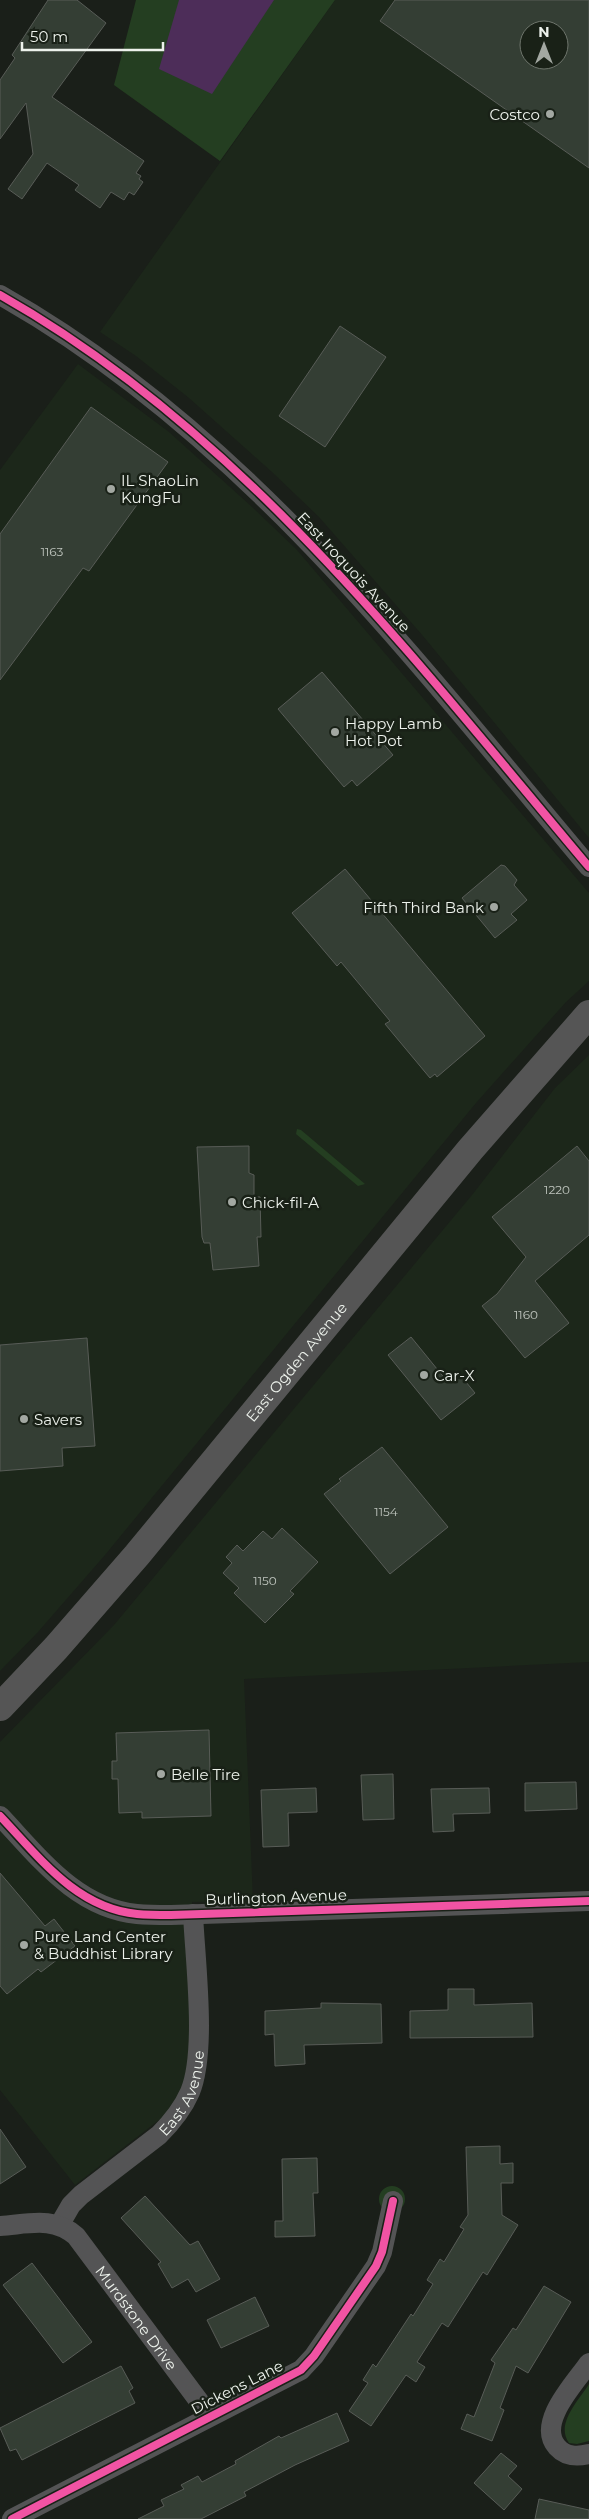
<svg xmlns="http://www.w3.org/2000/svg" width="589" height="2519" viewBox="0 0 589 2519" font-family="Montserrat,sans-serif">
	<rect width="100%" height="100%" fill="#1a1f19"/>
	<path fill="#1c271a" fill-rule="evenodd" d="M335 0H589V838L423 636 319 517 272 472 189 398 136 356 100 332ZM529 30H559V60H529Z
		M78 364 169 432 251 506 297 550 589 893V981L566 1002 476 1103 105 1555 38 1632 0 1671V470Z
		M589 1055V1662L244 1679 253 1901 192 1902 198 2031 173 2119 159 2120 75 2185 0 2090V1742L114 1625 472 1195 555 1088Z"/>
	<path fill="#243e21" d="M136 0H335L220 161 114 85Z
		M297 1129 301 1130 365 1184 358 1186 296 1134Z
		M379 2199a13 13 0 1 1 26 0a13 13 0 1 1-26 0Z
		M589 2384V2441L577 2444 569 2443C555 2424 579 2400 589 2384Z"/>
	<path fill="#4d2d59" d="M179 0H274L212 94 159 69Z"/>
	<path fill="#343e34" stroke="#585c57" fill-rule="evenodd" d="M48 0H77L106 23 52 97 144 161 136 173 141 176 139 179 143 182 134 195 129 192 124 200 111 192 100 208 75 190 79 185 47 163 22 199 8 189 33 154 26 103 0 139V80L15 58 12 55Z
		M395 0H589V168L380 21ZM529 30H559V60H529Z
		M340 326 386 357 325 447 279 416Z
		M91 407 168 462 89 571 83 568 0 680V534Z
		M322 672 393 755 357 786 352 780 344 787 278 709Z
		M501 865 505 866 517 880 514 885 527 900 511 914 517 920 495 938 462 898Z
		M345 869 485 1036 437 1077 435 1074 430 1078 385 1024 390 1021 341 962 337 966 292 913Z
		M249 1146V1173L254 1175V1197H260L261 1237H257L259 1266 213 1270 210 1243H204L202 1237 197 1147Z
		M577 1146 589 1161V1235L535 1281 569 1323 525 1358 482 1306 497 1294 526 1257 492 1217Z
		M411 1337 446 1380 457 1371 475 1393 441 1420 388 1355Z
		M87 1338 95 1446 62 1448 63 1466 0 1471V1345Z
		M382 1447 448 1527 390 1574 324 1494 341 1481 339 1479Z
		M282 1528 318 1562 290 1591 294 1594 265 1623 234 1593 239 1588 223 1573 232 1563 226 1557 237 1545 243 1551 263 1531 272 1539Z
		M209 1730 211 1816 142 1818V1812L119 1813 118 1779H112V1761H117L116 1733Z
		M393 1774 394 1819 363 1820 361 1775Z
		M576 1782 577 1809 525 1811V1783Z
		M316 1788 317 1812 288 1813 289 1846 263 1847 261 1790Z
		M489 1788 490 1813 453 1814 454 1831 433 1832 431 1789Z
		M0 1873 45 1926 54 1919 75 1946 41 1972 38 1969 7 1994 0 1986Z
		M448 1989H474V2005L532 2003 533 2037 410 2038V2011L448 2010Z
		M321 2003 381 2004 382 2043 304 2045 305 2064 275 2066 274 2034 265 2035V2011L321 2008Z
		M0 2129 26 2167 0 2184Z
		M500 2146V2164L513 2163V2183H501L502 2215 518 2225 487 2275 483 2272 448 2327 442 2323 417 2362 425 2367 416 2382 406 2375 371 2426 349 2411 368 2383 363 2380 373 2364 376 2367 411 2314 413 2316 433 2284 427 2280 440 2259 444 2262 464 2229 460 2227 468 2215 466 2147Z
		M317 2158 318 2193H313L315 2236 275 2237V2221H283L282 2159Z
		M145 2196 190 2245 198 2241 220 2279 196 2292 188 2279 172 2288 158 2264 161 2262 121 2218Z
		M32 2263 92 2342 63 2363 3 2285Z
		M544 2286 571 2302 528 2373 516 2366 500 2408 504 2410 492 2441 461 2429 467 2414 474 2417 495 2363 491 2360 513 2328 516 2330Z
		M255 2297 269 2326 221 2348 207 2320Z
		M121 2366 133 2388 129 2391 135 2403 22 2460 16 2449 10 2451 0 2428Z
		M337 2413 349 2441 295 2465 244 2492 246 2496 201 2519H138L164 2506 161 2500 184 2489 181 2485 198 2476 202 2482 236 2464 235 2461 279 2436 281 2438Z
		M501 2453 517 2466 508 2476 522 2489 504 2510 474 2483Z
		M539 2499 589 2510V2519H535Z"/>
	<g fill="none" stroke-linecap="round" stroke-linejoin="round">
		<g stroke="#545455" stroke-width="20">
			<path d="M0 295C243 432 412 657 589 867"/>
			<path d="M0 1816C39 1857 76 1908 137 1914 148 1915 160 1915 171 1915L589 1901"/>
			<path id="s1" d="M60 2224 71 2205 81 2195 159 2135C172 2122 183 2108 190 2092 207 2051 195 1960 193 1914"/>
			<path id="s2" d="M0 2226C29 2224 53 2216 76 2236L210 2416"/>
			<path d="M589 2363C575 2383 536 2423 557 2447 566 2457 577 2457 589 2454"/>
			<path d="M12 2519 301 2370 314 2356 376 2266 382 2252 393 2201"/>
		</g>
		<path stroke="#555" stroke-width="28" id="s3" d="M0 1707 56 1648 137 1555 470 1150 589 1014"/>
		<g stroke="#192117" stroke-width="11">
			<path id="cycleway" d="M0 295C243 432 412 657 589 867
				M0 1816C39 1857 76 1908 137 1914 148 1915 160 1915 171 1915L589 1901
				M12 2519 301 2370 314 2356 376 2266 382 2252 393 2201"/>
		</g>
		<use href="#cycleway" stroke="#f153a3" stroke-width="8"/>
	</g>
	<g fill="#a3a8a2" stroke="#192117" stroke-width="2">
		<circle cx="550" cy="114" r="5"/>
		<circle cx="111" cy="489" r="5"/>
		<circle cx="335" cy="732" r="5"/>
		<circle cx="494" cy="907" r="5"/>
		<circle cx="232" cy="1202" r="5"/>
		<circle cx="424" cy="1375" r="5"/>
		<circle cx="24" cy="1419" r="5"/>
		<circle cx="161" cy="1774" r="5"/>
		<circle cx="24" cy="1945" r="5"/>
	</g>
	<g text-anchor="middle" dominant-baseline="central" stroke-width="5" stroke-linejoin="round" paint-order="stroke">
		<g font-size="12" fill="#bfc5be">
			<text x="52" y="551">1163</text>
			<text x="557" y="1189">1220</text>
			<text x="526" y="1314">1160</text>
			<text x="386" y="1511">1154</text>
			<text x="265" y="1580">1150</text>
		</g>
		<g font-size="15" fill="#edf2ec" stroke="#192117" text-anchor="start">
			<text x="540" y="114" text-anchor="end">Costco</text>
			<text x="121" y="480">IL ShaoLin<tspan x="121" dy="17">KungFu</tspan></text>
			<text x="345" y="723">Happy Lamb<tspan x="345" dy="17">Hot Pot</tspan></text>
			<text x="484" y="907" text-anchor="end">Fifth Third Bank</text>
			<text x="242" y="1202">Chick-fil-A</text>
			<text x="434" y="1375">Car-X</text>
			<text x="34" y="1419">Savers</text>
			<text x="171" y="1774">Belle Tire</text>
			<text x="34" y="1936">Pure Land Center<tspan x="34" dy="17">&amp; Buddhist Library</tspan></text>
		</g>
		<g font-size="15" fill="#edf2ec" stroke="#192117">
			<text transform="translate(354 572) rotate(47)">East Iroquois Avenue</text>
			<text stroke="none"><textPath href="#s3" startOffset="455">East Ogden Avenue</textPath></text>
			<text transform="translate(276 1897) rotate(-2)">Burlington Avenue</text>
			<text stroke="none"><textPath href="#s1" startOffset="184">East Avenue</textPath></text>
			<text stroke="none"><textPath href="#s2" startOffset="181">Murdstone Drive</textPath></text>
			<text transform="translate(237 2387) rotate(-27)">Dickens Lane</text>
		</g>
	</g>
	<g transform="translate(544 45)"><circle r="24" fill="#192117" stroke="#6e756c"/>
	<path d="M0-4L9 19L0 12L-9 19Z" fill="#a3a8a2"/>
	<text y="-8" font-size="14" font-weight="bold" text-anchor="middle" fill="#edf2ec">N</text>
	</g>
	<path d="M22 42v8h141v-8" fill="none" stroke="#edf2ec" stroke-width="2.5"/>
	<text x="30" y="42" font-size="15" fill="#edf2ec" stroke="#192117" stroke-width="4" paint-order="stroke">50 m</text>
</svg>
